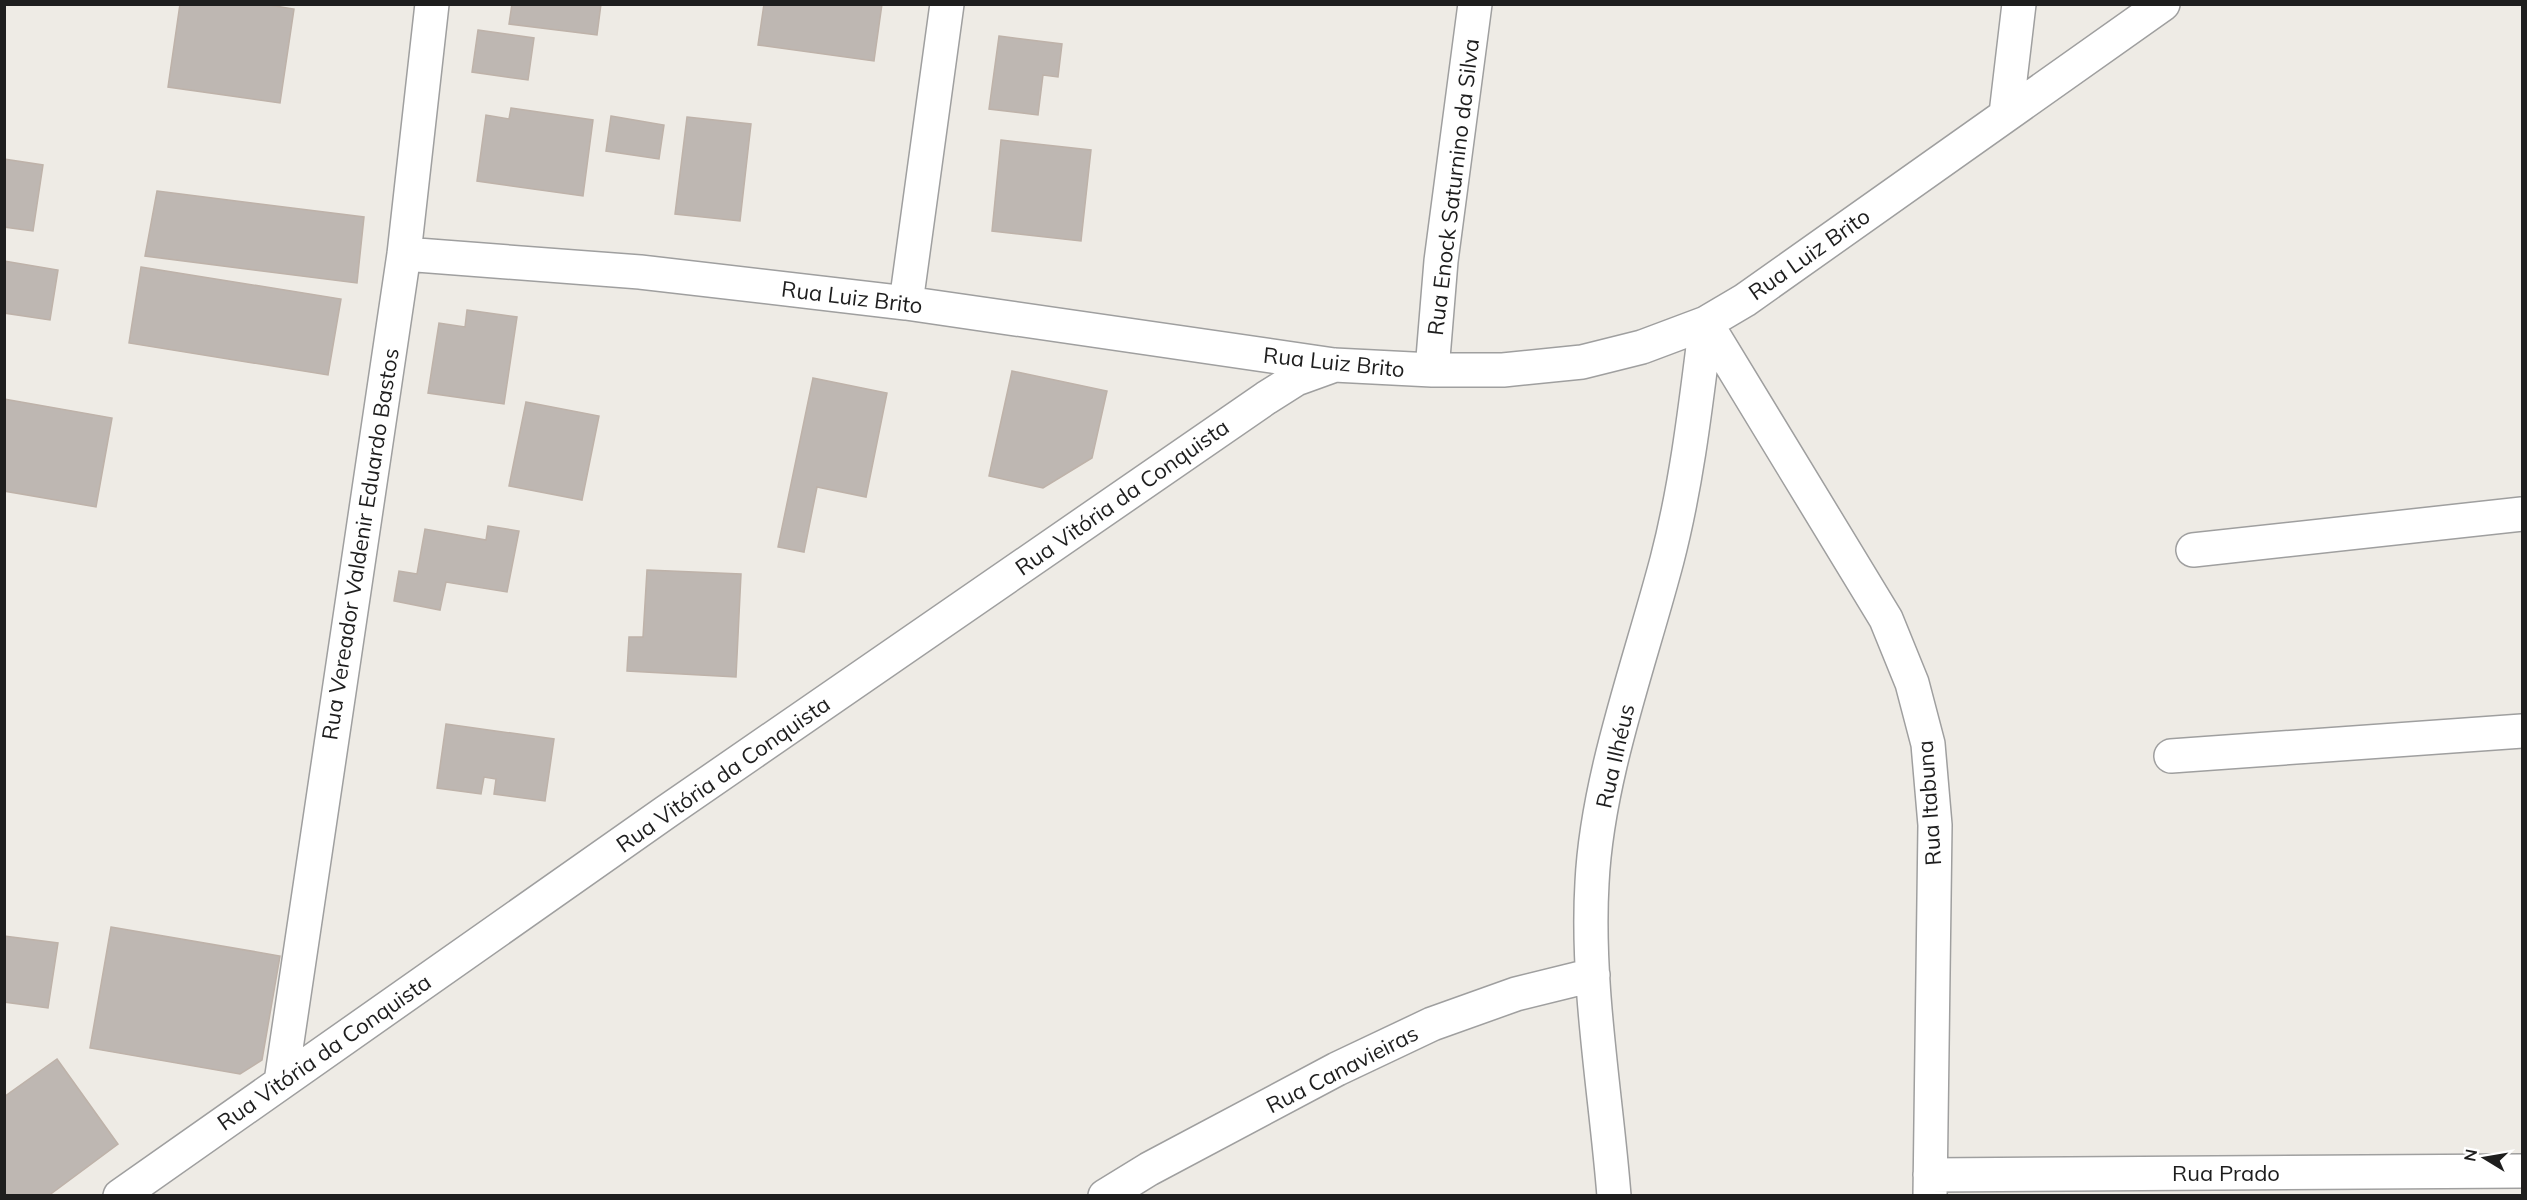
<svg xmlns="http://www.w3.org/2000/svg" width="2527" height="1200" viewBox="0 0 2527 1200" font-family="Mulish,sans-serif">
	<rect width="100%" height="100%" fill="#eeebe5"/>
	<path fill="#beb7b2" stroke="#beb2a9" stroke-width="1.5" d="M180 4H263L294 9 280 103 168 87Z
		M512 4H601L597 35 509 24Z
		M764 4H882L874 61 758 45Z
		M478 30 534 38 528 80 472 72Z
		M999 36 1062 44 1058 77 1043 75 1038 115 989 109Z
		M511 108 593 120 583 196 477 181 486 115 509 119Z
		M611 116 664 125 659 159 606 151Z
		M687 117 751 124 740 221 675 214Z
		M1001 140 1091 150 1081 241 992 231Z
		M4 159 43 165 33 231 4 227Z
		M157 191 364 217 357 283 145 256Z
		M4 261 58 270 50 320 4 313Z
		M141 267 341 299 328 375 129 343Z
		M467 310 517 317 504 404 428 393 439 323 465 327Z
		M1012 371 1107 391 1092 458 1043 488 989 476Z
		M813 378 887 393 866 497 817 487 804 552 778 547Z
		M4 399 112 418 96 507 4 491Z
		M526 402 599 416 582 500 509 486Z
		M488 526 519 531 507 592 446 582 440 610 394 601 399 571 417 574 425 529 486 540Z
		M647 570 741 574 736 677 627 671 629 637H643Z
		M446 724 554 739 545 801 494 794 496 779 484 777 481 794 437 788Z
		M111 927 280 956 262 1060 240 1074 90 1048Z
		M4 936 58 943 48 1008 4 1002Z
		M57 1059 118 1144 48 1196H4V1097Z"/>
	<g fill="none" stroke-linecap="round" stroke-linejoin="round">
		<g stroke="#9f9f9f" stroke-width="36">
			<path id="minor" d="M2006 114 2019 4
				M404 254 640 272 906 303 1334 365 1432 370H1503L1582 362 1642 347 1706 323 1745 300 2163 4
				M906 303 947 4
				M1706 323 1886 619 1912 683 1928 744 1935 825 1930 1196
				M1432 370 1441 261 1475 4
				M2193 550 2522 514
				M2171 756 2522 731
				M281 1082 404 254 432 4
				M1930 1175 2522 1171
				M120 1196 666 812 1266 398 1296 379 1332 366
				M1105 1196 1149 1169 1337 1069 1432 1024 1516 994 1593 975
				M1614 1196C1606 1094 1586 985 1592 883 1597 778 1640 663 1667 560 1687 483 1696 403 1706 323"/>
		</g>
		<use href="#minor" stroke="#fff" stroke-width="33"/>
	</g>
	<g text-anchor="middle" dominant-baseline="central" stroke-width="4.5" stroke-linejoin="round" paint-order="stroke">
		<g font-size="22" fill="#1e1e1e" stroke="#fff">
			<text transform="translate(1453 187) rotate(-83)">Rua Enock Saturnino da Silva</text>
			<text transform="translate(1809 254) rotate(-35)">Rua Luiz Brito</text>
			<text transform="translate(852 297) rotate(7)">Rua Luiz Brito</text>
			<text transform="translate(1334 362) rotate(6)">Rua Luiz Brito</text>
			<text transform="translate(1122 497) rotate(-35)">Rua Vitória da Conquista</text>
			<text transform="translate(360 544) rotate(-81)">Rua Vereador Valdenir Eduardo Bastos</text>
			<text transform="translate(1615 756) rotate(-77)">Rua Ilhéus</text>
			<text transform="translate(723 774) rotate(-35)">Rua Vitória da Conquista</text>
			<text transform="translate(1929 803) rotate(-94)">Rua Itabuna</text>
			<text transform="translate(324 1052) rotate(-35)">Rua Vitória da Conquista</text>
			<text transform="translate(1342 1069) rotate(-27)">Rua Canavieiras</text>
			<text x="2226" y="1173">Rua Prado</text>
		</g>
	</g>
	<rect width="2527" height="1200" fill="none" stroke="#1e1e1e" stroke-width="12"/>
	<g transform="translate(2485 1158) rotate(281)" stroke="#ffffff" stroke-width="4.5" paint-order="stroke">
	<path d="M0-4.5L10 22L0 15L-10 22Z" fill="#1e1e1e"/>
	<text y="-9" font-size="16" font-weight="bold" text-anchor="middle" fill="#1e1e1e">N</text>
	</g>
</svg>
